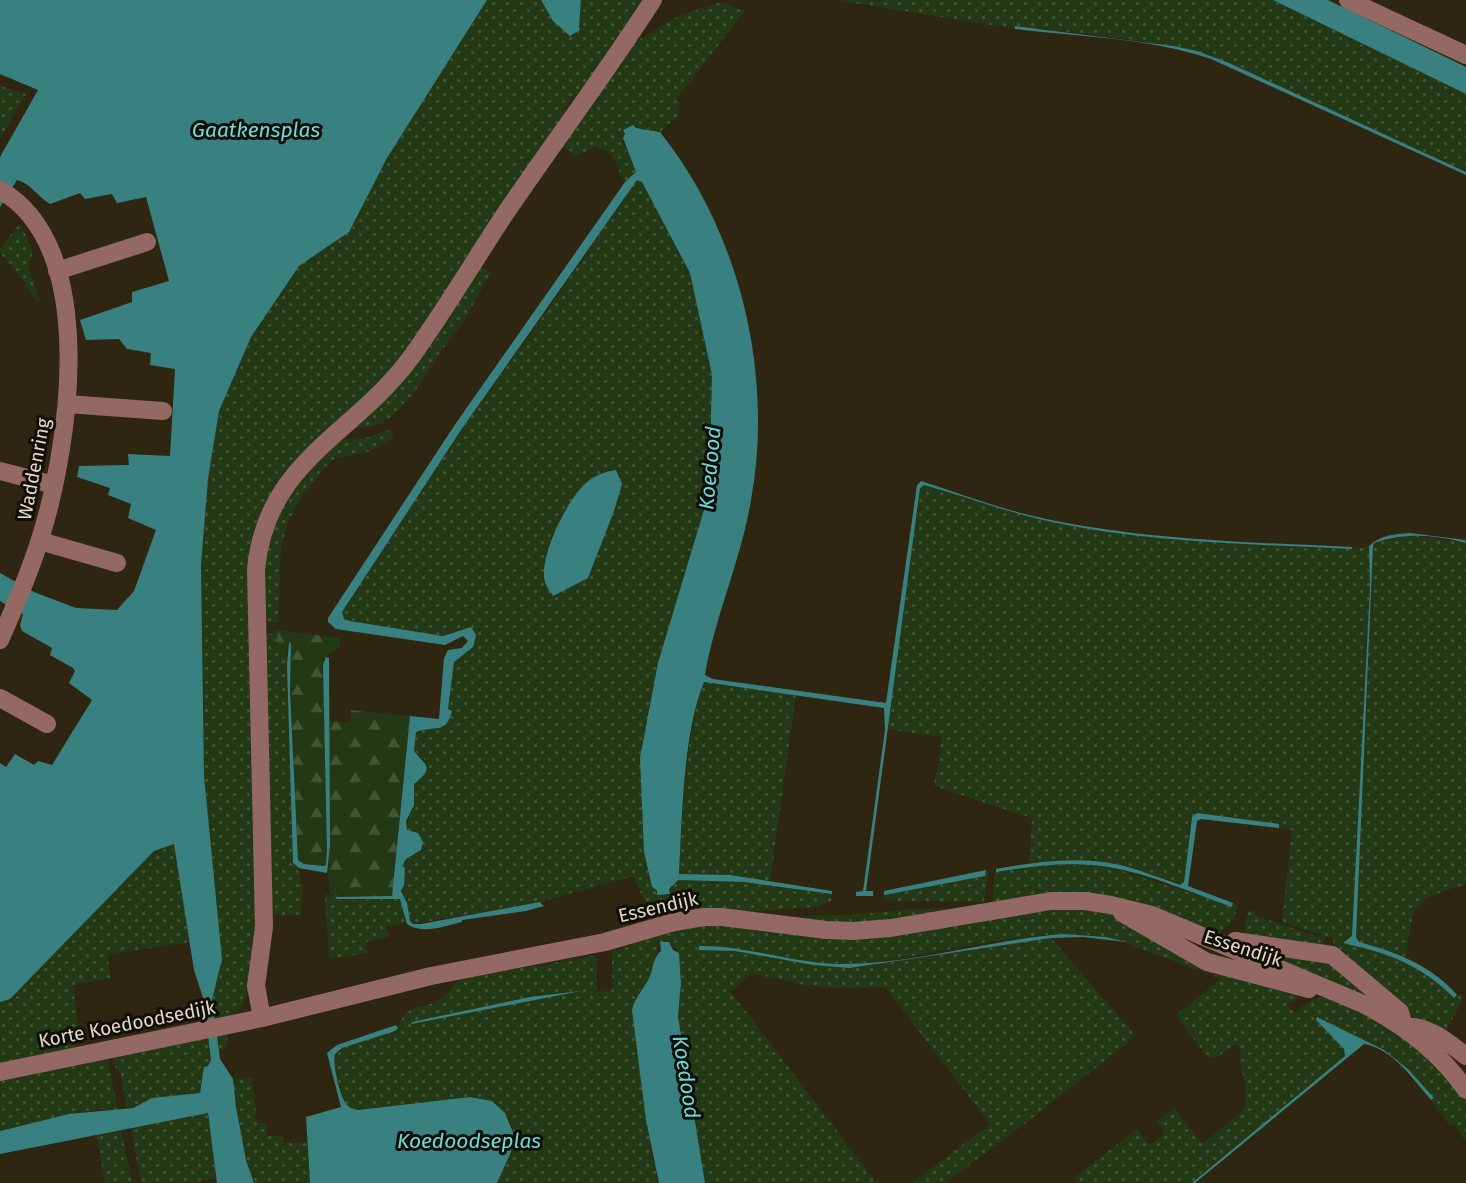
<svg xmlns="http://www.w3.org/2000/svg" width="1466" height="1183" viewBox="0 0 1466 1183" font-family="'Fira Sans',sans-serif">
	<defs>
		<pattern id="green-dots" width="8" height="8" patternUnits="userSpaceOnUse" patternTransform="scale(1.75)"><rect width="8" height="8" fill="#233815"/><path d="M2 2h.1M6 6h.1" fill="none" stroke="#435436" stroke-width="1.8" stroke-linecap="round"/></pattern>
		<pattern id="forest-firs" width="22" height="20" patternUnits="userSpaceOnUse" patternTransform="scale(1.75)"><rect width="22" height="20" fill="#233815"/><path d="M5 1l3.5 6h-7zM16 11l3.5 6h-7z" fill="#435436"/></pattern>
	</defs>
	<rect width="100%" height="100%" fill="#2f2612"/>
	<path fill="url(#green-dots)" d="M487 0H541L553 21 570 36 580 30 578 26 581 0H646L587 86C574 95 568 102 562 117L408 352 273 493 249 686 258 915 252 969 247 995 241 1007 232 1016 206 1024V1017L215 1015 212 1000 222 959 204 776 201 565 208 479 219 411 251 337 299 266 349 231 387 158Z
		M835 0H1273L1466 94V172L1229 63C1161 38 1087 35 1016 26L1015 29Z
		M722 2 745 11 676 100 679 102 678 116 660 132 641 128 625 134 623 142 636 171 635 173 625 182C614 166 620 154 594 147L577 156 561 145 634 43 680 15Z
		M0 86 26 94 0 139Z
		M637 179 642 182 690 273 712 375 709 493 658 663 644 852 652 886 657 890 658 895 670 894 669 889 678 880 744 882 832 894 831 901 817 907 729 913 684 908 654 915 639 890 634 876 540 902 413 924 410 921C407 898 399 888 403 863L421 850 423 842 418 833 409 832 406 827 414 805V784L418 781 425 760 414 751 416 731 445 726 454 662 473 647 461 628 443 636 350 621 344 619 342 612 461 430 546 312Z
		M19 225 22 226 33 252 28 265 40 301H36L13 267 0 253V248Z
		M479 265 491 273C481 289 473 305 464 321 457 331 448 341 441 351 420 381 400 429 357 428L355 427Z
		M387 430 394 434 392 439 368 452 334 459 323 469 301 498 287 524 281 549 278 623 269 622 263 617C262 571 265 525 294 486 307 469 325 454 340 439H363Z
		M924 484 1031 517 1097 530 1160 538 1246 544 1351 549 1369 546 1370 587 1352 936 1343 942C1390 954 1418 963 1454 998L1457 995 1464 997 1445 1033 1414 1019 1334 950 1333 938 1326 937 1322 946 1245 940V923L1249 910 1255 912 1254 915 1321 938V935L1282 922 1292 830 1279 828V825L1191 817 1184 882 1180 885 1127 867 1093 860 1029 863 1032 818 934 786 942 737 886 729 920 488Z
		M1410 535 1466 543V884C1410 902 1415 899 1406 957L1358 942 1356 937 1373 546 1374 543Z
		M278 630 277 648 287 651 293 863C306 876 302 898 301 915H270L263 637Z
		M703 682 796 695 770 882 730 875 679 874C683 810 684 743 703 682Z
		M175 843 190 942 107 955 111 978 73 985 80 1037 37 1035 80 1039 72 1049 0 1065V1002L10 999 24 1018 11 998 154 851Z
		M1036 865H1085L1110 867 1232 906 1233 903 1238 905 1233 921 1220 933 1209 931 1155 910 996 902 993 899 994 869 996 872Z
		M986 870H989L984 902 897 901 884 898V895L984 876Z
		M325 894 337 897V900L400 899 407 923 386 927 388 937 366 942 367 953 329 959Z
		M1042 907 1108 909 1198 964 1196 967 1214 976 1220 973 1300 991 1296 999 1288 1005 1294 1013 1308 1002 1325 996 1387 1023 1445 1073 1466 1100V1142L1453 1124 1450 1126 1431 1100 1434 1098 1409 1070 1384 1050 1317 1017 1316 1020 1344 1049 1345 1056 1192 1183H1078L1074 1178 1137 1129 1149 1145 1165 1134 1157 1121 1174 1108 1202 1144 1243 1111C1253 1083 1236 1072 1241 1051L1236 1044 1219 1056 1208 1058 1176 1015 1221 979 1214 976 1136 947C1060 911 927 963 842 964 794 964 747 944 699 947V950L735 951 813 965 849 968 1051 938 1136 1036 1035 1116 945 1183H912L990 1124 885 987 834 988 798 984 751 973 731 992 877 1183H705L678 1016 681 983 679 953 669 942H660L649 978 635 998 651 1150 659 1183H497C502 1170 512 1156 514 1142 516 1118 497 1100 474 1097L354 1110 344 1102 333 1062 334 1056 342 1048 399 1029 398 1024C402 1018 408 1010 415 1007 419 1006 423 1006 427 1005 441 1001 451 991 459 979L597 955V992L612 990V951L631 945 634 938 700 923 785 932Z
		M914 909H975L870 925 774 917 864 914Z
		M1249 947 1325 960 1397 1014Z
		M254 1028 228 1034 225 1049 209 1052 211 1060 208 1066 204 1067 200 1093 153 1098 127 1108 120 1072 115 1067 112 1055Z
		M107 1056 118 1110 101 1109 70 1114 0 1131V1079Z
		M252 1077 257 1123H266L267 1136H282L284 1143 307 1142 310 1183H254C242 1149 237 1114 233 1079Z
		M209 1113 216 1178 193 1183H141L131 1128Z
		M121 1130 132 1183H105L96 1134Z"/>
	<path fill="url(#forest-firs)" d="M278 630 340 638V646L327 656V850L326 865 324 866 304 864 298 860 290 690 291 643H288L287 651 277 648Z
		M351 710 410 716 392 897H337L330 895 328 871 330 846 329 721 350 723Z"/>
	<path fill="#398081" d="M0 0H487L387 158 349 232 299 266 251 337 219 411 208 479 201 565 204 776 222 959 212 1000 220 1059 233 1079 236 1107 246 1160 254 1183H217L208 1113 0 1154V1131L69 1114 133 1108 152 1098 200 1093 204 1067 208 1066 211 1060 204 1001 194 970 174 844 154 851 10 999 0 1002V763L6 767 15 754 34 765 38 761 52 765 92 700 69 683 75 671 73 668 50 655 52 648 22 631 20 625 23 614 0 601V573L34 592 76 608 117 610 134 591 156 530 128 518 131 504 108 495 110 488 77 477 79 466 129 465 128 454 170 456 175 369 150 365 151 353 127 349 119 339 86 340 80 320 132 302V292L169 281 146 197 117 203 112 194 85 199 80 193 50 204C38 197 30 183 17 180L0 207V157L38 90 0 74Z
		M541 0H581L579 27 580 30 570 36 553 21Z
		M1273 0H1328L1466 67V94Z
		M1015 26 1173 46 1197 51 1229 63 1466 172V175L1211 59C1149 38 1080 37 1015 29Z
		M633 125 636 128 660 132C740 232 774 374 751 500 741 560 715 616 705 675L713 679 886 703 917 485 921 481C958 493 995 507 1033 516 1138 540 1246 542 1352 547V549C1252 544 1150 543 1052 522 1009 513 967 497 924 485L920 488 866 891H873V896H856V892L863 891 885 730 884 708 704 682C683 733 682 818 679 874L730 875 832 891V894L744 882 678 880 669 889 670 894 657 895V890L652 887 644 852 640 758 658 663 709 493 712 375 690 273 642 182 637 180 461 430 342 612 344 619 350 621 443 636 471 627 476 635 473 647 454 662 448 709 452 711C446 735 435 725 416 732L414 751C426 766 435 767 414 784V805L406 821 407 830 418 833 423 842 421 850 406 859 402 866 405 868 404 885 401 891 407 903 410 921 413 924H421L540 902 544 906 526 911 462 920V922C444 926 422 935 407 924L400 899H335L337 897 392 896 410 716 439 719 444 658 448 650 462 648 468 641 463 636 445 645 336 629 328 622V618L454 426 625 182 636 172 623 138 625 134 623 130Z
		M616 470 622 484 614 511 588 578 553 596C551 592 546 587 545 582 538 558 568 498 586 483 595 475 604 472 616 470Z
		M1410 533 1465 540 1466 543C1435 535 1405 532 1374 543L1373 546 1356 937 1359 942C1396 952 1431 965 1457 995L1454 998C1421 965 1389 953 1343 943L1352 936 1370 587 1369 546C1380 535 1396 534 1410 533Z
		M289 642 291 644 290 690 298 860 304 864 324 866 326 865 327 850 323 665 326 657 329 658 330 846 327 873 299 868 293 863 287 665Z
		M1197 813 1279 824V828L1201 819 1197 821 1188 886 1233 903 1232 907C1192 893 1150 874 1109 867 1071 861 1033 866 996 872V869C1039 861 1085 855 1128 867 1145 872 1163 879 1180 885L1184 882 1192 817Z
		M986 870 985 876 884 895V891Z
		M1063 934 1106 937 1126 942 1083 937 1051 938 849 968 813 965 735 951 699 950V946C747 945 793 964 841 964 916 964 989 940 1063 934Z
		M660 942H669L673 950 679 953 681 983 678 1016 705 1183H659L646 1120 632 1010C635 997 643 990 649 978 654 969 652 958 661 951Z
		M581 991 411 1024 412 1022 530 997Z
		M1317 1017 1384 1050 1409 1070 1434 1098 1431 1100C1414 1080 1392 1048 1364 1044L1195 1183H1192L1345 1056 1344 1049 1316 1020Z
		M396 1025 398 1028 395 1031 342 1048 335 1054C332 1062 340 1098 347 1105 351 1109 353 1109 358 1110L470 1097 492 1101 505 1113 513 1132 511 1152 497 1183H310L306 1117 341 1107 327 1053 337 1045Z"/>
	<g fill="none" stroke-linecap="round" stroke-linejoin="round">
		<path stroke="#946863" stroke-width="18" d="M1348 0 1466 55
			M0 190C100 246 69 446 41 536 30 572 15 606 0 640
			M57 271 147 242
			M67 404 163 411
			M0 471 54 485
			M40 541 117 563
			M0 698 47 724
			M1122 913 1207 962 1309 989
			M1235 941 1332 955 1400 1012 1404 1027C1427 1024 1449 1043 1466 1056
			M262 1018 256 986 264 927 256 569C267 459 354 436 412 356 445 310 474 261 505 214 554 142 606 73 653 0
			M0 1072 262 1018 431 976 605 942 674 922 704 917H722L826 930 854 931 891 928 1051 901H1085L1111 905 1152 915 1363 1004C1404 1025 1439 1051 1466 1090"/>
	</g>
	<g text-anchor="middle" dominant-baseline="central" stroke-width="6" stroke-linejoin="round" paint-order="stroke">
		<g font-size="19" fill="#e0dace" stroke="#130f07">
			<text transform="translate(34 469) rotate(-79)">Waddenring</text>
			<text transform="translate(658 907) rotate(-13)">Essendijk</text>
			<text transform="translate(1243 948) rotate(18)">Essendijk</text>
			<text transform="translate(127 1024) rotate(-11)">Korte Koedoodsedijk</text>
		</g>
		<g font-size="21" font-style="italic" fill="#6cd9dc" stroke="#130f07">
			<text x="256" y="130">Gaatkensplas</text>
			<text transform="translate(710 468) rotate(-85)">Koedood</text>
			<text transform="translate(686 1077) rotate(81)">Koedood</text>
			<text x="469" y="1141">Koedoodseplas</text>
		</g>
	</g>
</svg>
